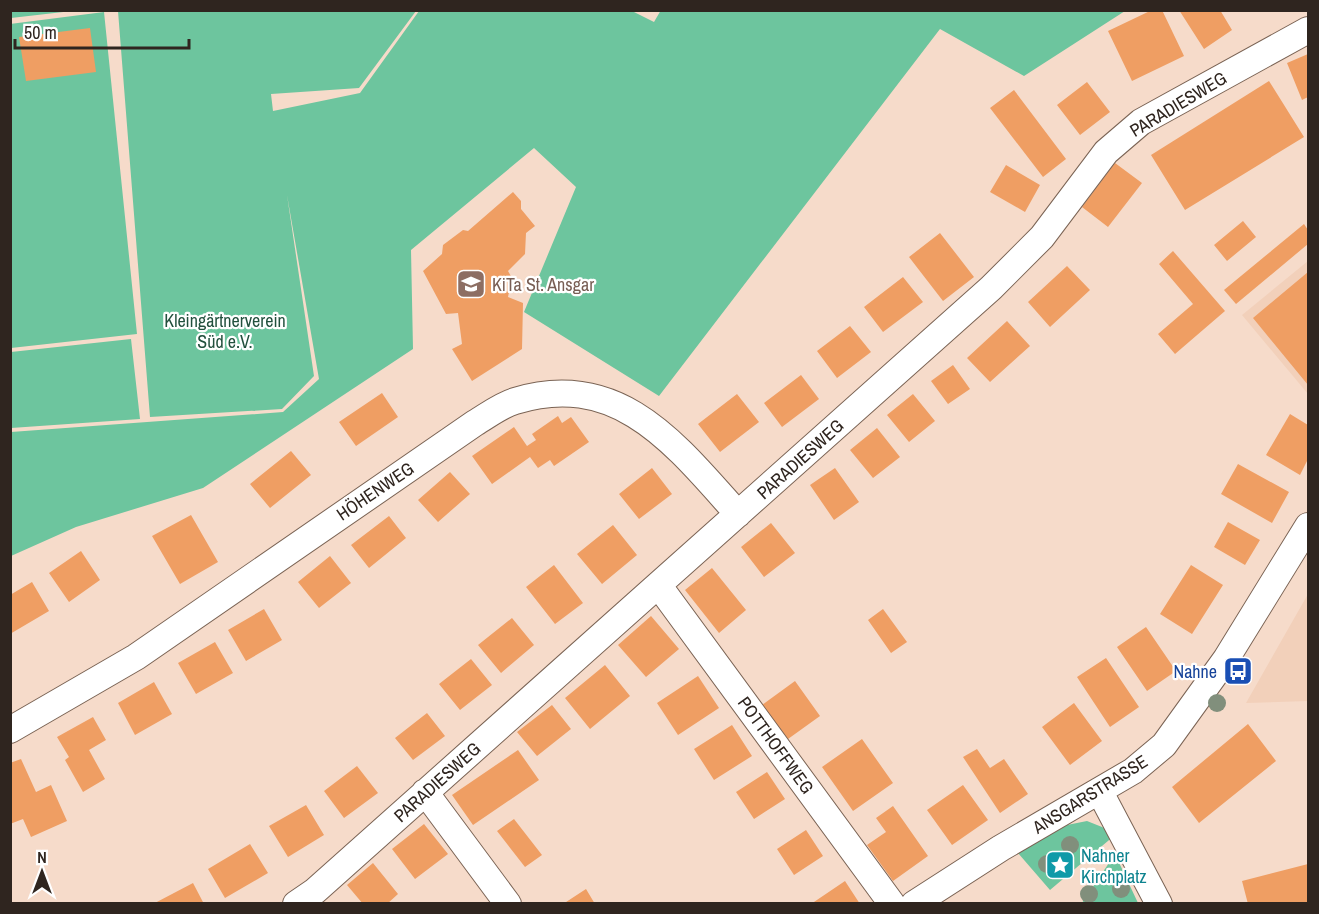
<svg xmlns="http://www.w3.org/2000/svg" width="1319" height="914" viewBox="0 0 1319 914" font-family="'Archivo Narrow',sans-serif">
	<rect width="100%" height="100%" fill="#f6dbca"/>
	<path fill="#f2d0ba" d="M1308 261V394L1242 315Z
		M1308 594V701L1246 703Z"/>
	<path fill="#6dc59e" d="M11 10H72V11L11 18Z
		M661 10 1125 11 1024 76 940 29 659 396 524 312 576 187 534 148 411 250 413 349 203 488 76 527 11 556V432L283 412 319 379 287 195 314 376 282 409 150 417 118 11H416L359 88 271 94 273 111 360 93 419 11H632L654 22Z
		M104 12 137 334 11 348 10 24Z
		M131 339 140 419 11 428V352Z
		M1087 821 1102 827 1115 835 1050 890 1018 853 1067 825Z
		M1115 854 1138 903H1082Z"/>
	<path fill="#ef9e63" d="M1152 10H1162L1184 56 1132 81 1108 31Z
		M1179 10H1220L1232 30 1204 49Z
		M90 28 96 72 26 81 19 37Z
		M1308 54V97L1302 100 1287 63Z
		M1269 81 1304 137 1185 210 1151 155Z
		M1087 82 1110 112 1080 135 1057 105Z
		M1014 90 1066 159 1043 177 990 108Z
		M1115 163 1142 183 1108 227 1082 207Z
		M1006 165 1040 185 1025 212 990 192Z
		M513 192 521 201V209L535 226 526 233 525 254 508 271 512 278 508 297 523 303 522 349 472 381 452 349 462 344 458 313 446 314 423 271 442 254 443 245 463 230 468 231Z
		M1243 221 1256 237 1227 261 1214 245Z
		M1304 224 1308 230V244L1236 304 1224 290Z
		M940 233 974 277 943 301 909 257Z
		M1173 251 1225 311 1175 354 1158 334 1193 304 1159 264Z
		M1067 266 1090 290 1050 327 1028 302Z
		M1308 272V385L1253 318Z
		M903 277 923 302 883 332 864 307Z
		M1007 321 1030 346 990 382 967 358Z
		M850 326 871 352 837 378 817 351Z
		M953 365 970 389 948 404 931 381Z
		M801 375 819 399 782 427 764 403Z
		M382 393 398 417 356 446 339 422Z
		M737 394 759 422 720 452 698 424Z
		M913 394 935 421 909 442 887 415Z
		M1290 414 1308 425V459L1300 475 1266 455Z
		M558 416 562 423 571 417 589 442 554 466 550 460 538 468 530 457 492 484 472 456 514 427 527 446 536 440 532 434Z
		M877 428 900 457 873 478 850 450Z
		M291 451 311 475 270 508 250 484Z
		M1238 464 1289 492 1272 523 1221 494Z
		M652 468 672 494 639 519 619 494Z
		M835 468 859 502 834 520 810 485Z
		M450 472 470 494 438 522 418 500Z
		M191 515 218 562 180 584 152 536Z
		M389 516 406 538 369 568 351 545Z
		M1228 522 1260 540 1245 565 1214 547Z
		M771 523 795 553 764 577 741 547Z
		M613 525 637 555 602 584 577 554Z
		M81 551 100 580 69 602 49 573Z
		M330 556 351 583 319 608 298 582Z
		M554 565 583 603 555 624 526 587Z
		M1191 565 1223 585 1192 634 1160 614Z
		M712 568 746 610 719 633 685 590Z
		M32 582 49 611 10 634V595Z
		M264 609 282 640 246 661 228 630Z
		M883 609 907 642 891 653 868 620Z
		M651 616 679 649 646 677 618 645Z
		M512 618 534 645 501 673 478 645Z
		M1146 627 1176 671 1147 691 1117 647Z
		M215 642 233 673 196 694 178 663Z
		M1106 658 1139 707 1110 727 1077 677Z
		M471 659 492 685 460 710 439 684Z
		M605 665 630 696 590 729 565 698Z
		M698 676 719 708 678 735 657 703Z
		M795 681 820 716 788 739 762 705Z
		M154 682 172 714 135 735 118 703Z
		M1074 703 1102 741 1070 765 1042 727Z
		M552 705 571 729 537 756 517 732Z
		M427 713 445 736 413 760 395 738Z
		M93 717 106 740 89 750 105 779 83 792 65 760 69 757 57 737Z
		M1248 724 1276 761 1199 823 1172 787Z
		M732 725 752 756 714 780 694 749Z
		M862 739 893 783 853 811 822 767Z
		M977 749 990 768 1004 759 1028 794 1000 813 963 757Z
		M518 750 539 780 473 825 452 795Z
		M21 759 36 792 51 785 67 821 31 837 23 819 10 824V763Z
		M357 766 378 793 344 818 324 791Z
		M767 772 785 799 754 819 736 792Z
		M963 785 988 820 952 845 927 810Z
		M306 805 324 835 288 857 269 826Z
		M893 806 928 856 893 881 867 845 886 832 876 818Z
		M514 819 542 855 525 867 497 831Z
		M424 824 448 854 415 879 392 849Z
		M806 830 823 856 794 875 777 849Z
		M250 844 268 873 225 898 208 869Z
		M373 863 398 894 387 904H363L347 885Z
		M1308 864V904H1248L1242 881Z
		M845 881 860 904H811Z
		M193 883 204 904H153Z
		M586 889 595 904H563Z"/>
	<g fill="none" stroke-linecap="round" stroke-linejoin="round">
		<g stroke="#7a6354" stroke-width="28">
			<path id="minor" d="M659 586 892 904
				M10 730 136 657 475 423C487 416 501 405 515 401 619 369 676 445 738 514
				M425 792 508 904
				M1100 792 1159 904
				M296 904 315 891 991 288 1042 237 1106 152 1141 122 1308 30
				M914 904 1001 848 1133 771 1164 745 1226 659 1308 526"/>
		</g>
		<use href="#minor" stroke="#fff" stroke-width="26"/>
	</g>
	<g fill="#818f7c">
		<circle cx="1217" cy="703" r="9"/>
		<circle cx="1070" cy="845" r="9"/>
		<circle cx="1047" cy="864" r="9"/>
		<circle cx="1121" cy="889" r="9"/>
		<circle cx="1089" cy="894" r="9"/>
	</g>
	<defs>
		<g id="school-square" transform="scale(1.5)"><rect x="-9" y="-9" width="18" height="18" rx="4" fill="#8d6e63" stroke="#fff"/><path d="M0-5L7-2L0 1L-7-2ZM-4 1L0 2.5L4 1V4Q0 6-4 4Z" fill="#fff"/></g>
		<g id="bus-square" transform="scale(1.5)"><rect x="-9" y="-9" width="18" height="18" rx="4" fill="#1a4fb4" stroke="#fff"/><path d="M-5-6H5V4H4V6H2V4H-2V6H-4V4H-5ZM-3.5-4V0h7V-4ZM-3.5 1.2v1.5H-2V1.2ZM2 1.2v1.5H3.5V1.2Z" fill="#fff"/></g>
		<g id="sight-square" transform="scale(1.5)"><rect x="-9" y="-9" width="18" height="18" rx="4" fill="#0f9aa8" stroke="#fff"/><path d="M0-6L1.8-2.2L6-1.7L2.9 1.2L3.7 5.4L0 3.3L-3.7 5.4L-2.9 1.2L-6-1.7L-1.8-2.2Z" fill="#fff"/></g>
	</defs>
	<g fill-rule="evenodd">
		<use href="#school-square" x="471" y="284"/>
		<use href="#bus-square" x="1238" y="671"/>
		<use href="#sight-square" x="1060" y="865"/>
	</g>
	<g text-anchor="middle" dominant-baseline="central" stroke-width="4.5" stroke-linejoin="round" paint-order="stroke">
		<g font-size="18" fill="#2f251f" stroke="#fff">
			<text transform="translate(1178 104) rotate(-31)">PARADIESWEG</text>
			<text transform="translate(800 459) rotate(-42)">PARADIESWEG</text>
			<text transform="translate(375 491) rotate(-34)">HÖHENWEG</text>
			<text transform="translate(776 745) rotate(54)">POTTHOFFWEG</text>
			<text transform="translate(437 782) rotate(-42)">PARADIESWEG</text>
			<text transform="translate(1090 794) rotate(-32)">ANSGARSTRASSE</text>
		</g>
		<g font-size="18" fill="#785e54" stroke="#fff" text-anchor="start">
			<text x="492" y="284">KiTa St. Ansgar</text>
		</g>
		<g font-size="18" fill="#22503d" stroke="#fff">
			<text x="225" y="320">Kleingärtnerverein<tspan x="225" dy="21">Süd e.V.</tspan></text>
		</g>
		<g font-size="18" fill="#164399" stroke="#fff" text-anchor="end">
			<text x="1217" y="671">Nahne</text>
		</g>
		<g font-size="18" fill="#0d838f" stroke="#fff" text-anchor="start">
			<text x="1081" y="855">Nahner<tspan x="1081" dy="21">Kirchplatz</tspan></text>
		</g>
	</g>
	<rect width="1319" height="914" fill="none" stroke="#2f251f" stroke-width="24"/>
	<g transform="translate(42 872)" stroke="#ffffff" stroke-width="4.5" paint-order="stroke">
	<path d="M0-4.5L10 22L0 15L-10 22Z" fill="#2f251f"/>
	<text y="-9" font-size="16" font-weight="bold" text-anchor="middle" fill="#2f251f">N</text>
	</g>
	<path d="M15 39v9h174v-9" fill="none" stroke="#2f251f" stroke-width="3"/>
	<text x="24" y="39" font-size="18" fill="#2f251f" stroke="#ffffff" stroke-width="4.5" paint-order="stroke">50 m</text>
</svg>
